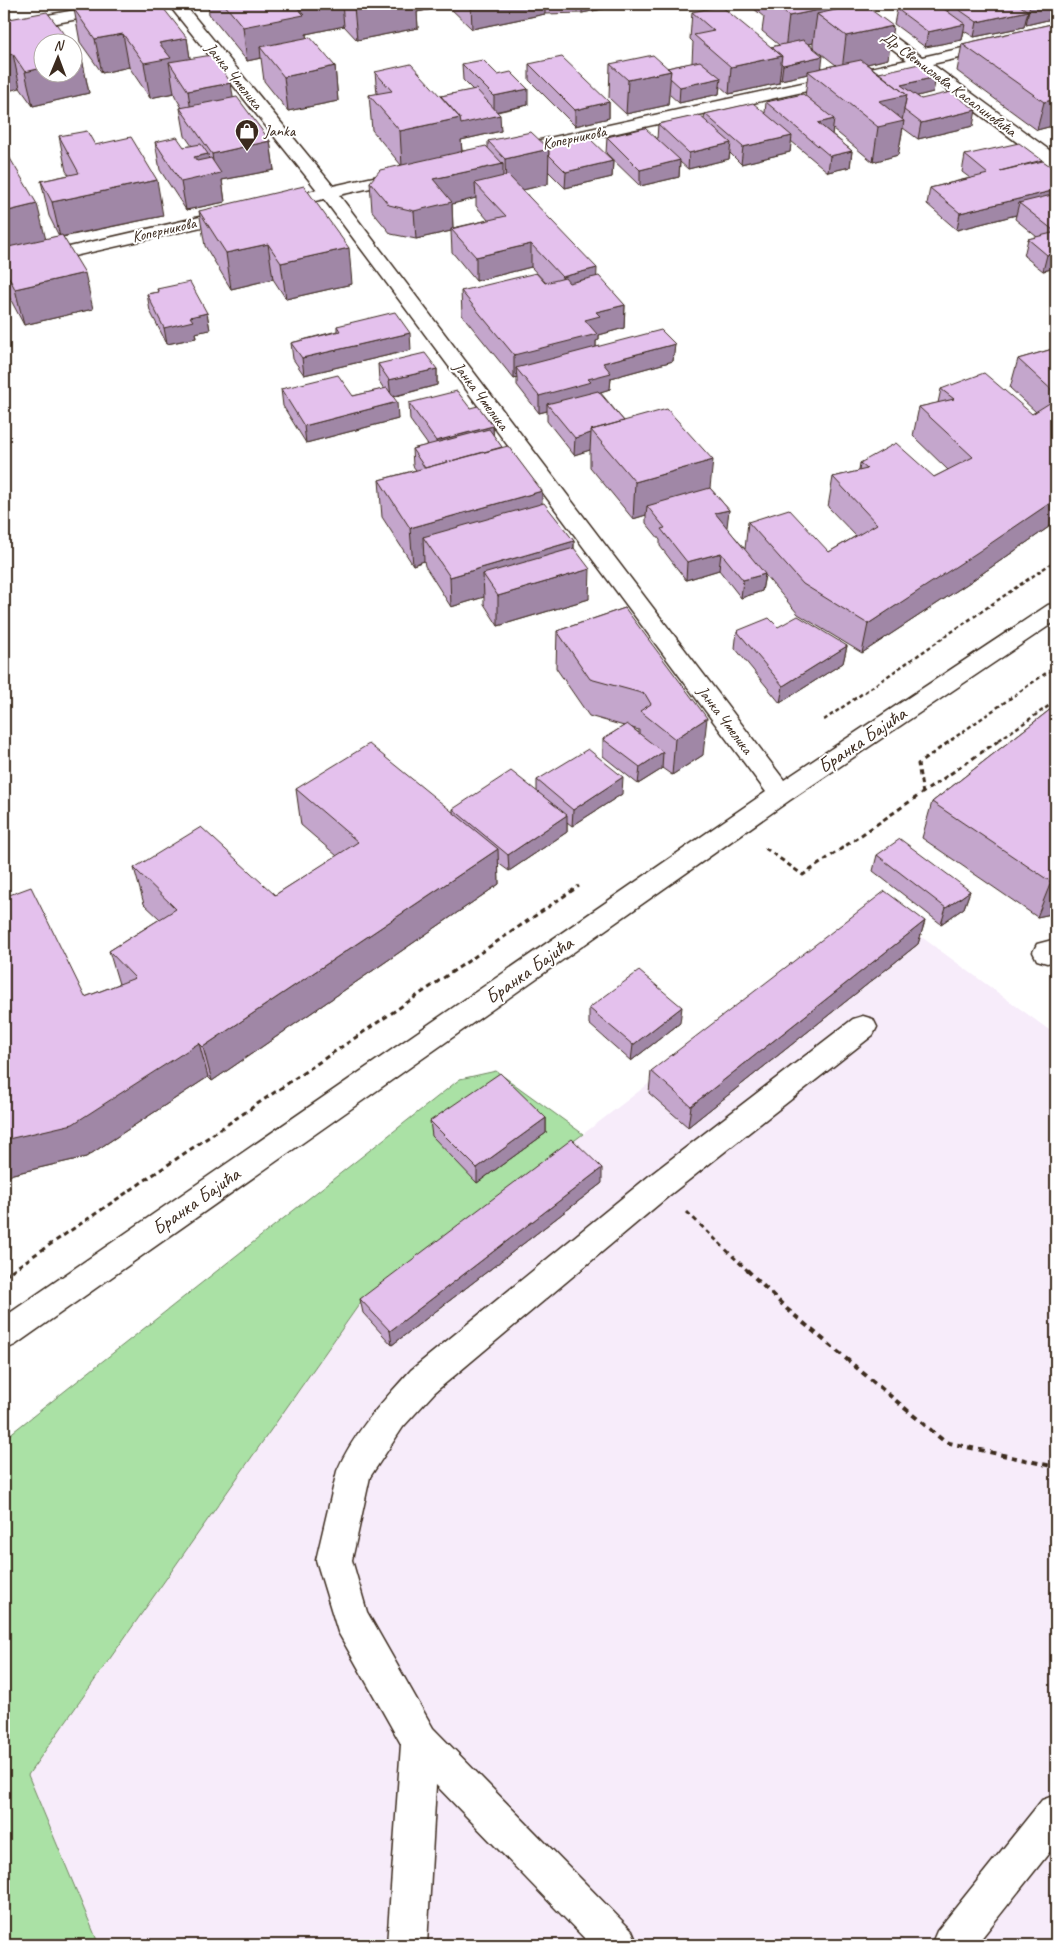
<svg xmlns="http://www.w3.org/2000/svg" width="1060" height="1949" viewBox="0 0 1060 1949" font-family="Caveat,sans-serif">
	<rect width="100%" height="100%" fill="#fff"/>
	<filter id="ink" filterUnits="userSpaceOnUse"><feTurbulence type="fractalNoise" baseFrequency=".02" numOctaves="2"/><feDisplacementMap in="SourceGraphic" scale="10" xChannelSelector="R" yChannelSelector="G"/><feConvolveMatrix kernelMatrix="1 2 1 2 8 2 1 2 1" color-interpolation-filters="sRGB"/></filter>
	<g filter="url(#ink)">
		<path fill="#f7ecfa" d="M879 906 1056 1035V1945H99L28 1775 363 1299 599 1122Z"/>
		<path fill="#aae1a5" stroke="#728662" d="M496 1071 583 1134 363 1299 28 1775 99 1945H4V1439L460 1079Z"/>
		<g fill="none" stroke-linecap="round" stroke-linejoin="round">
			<g stroke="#3b2a1e" stroke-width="3">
				<path id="service" d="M1056 939V961L1047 963 1037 960 1033 952 1037 944Z
					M863 1016 873 1019 877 1027 873 1035 671 1194 435 1392 403 1427 370 1477 352 1560 367 1612 433 1728 632 1931 638 1945H591L436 1785 427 1945H387L401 1744 338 1632 316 1560 337 1471C353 1433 384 1400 411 1370L649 1176 853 1019Z
					M1056 1795V1844L976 1945H931L937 1931 1042 1800Z"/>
			</g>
			<g stroke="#3b2a1e" stroke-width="3">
				<path id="minor" d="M168 4H184L333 186 405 170 411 171 414 175 411 179 339 195 784 780 1048 605 1056 603V621L790 800 15 1345 4 1350V1317L766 792 324 199 4 272V262L317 190Z
					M834 4H850L922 57 1056 27V37L932 64 1056 155V168L1050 167 916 67 508 157 502 156 500 152 502 148 508 147 907 60Z"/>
			</g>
			<g stroke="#3b2a1e" stroke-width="3">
				<path id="tertiary" d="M108 4H139L136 7 131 9 4 33V23Z"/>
			</g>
			<path stroke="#3b2a1e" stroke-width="2.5" stroke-dasharray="4 3" stroke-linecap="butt" d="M824 720 1056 560
				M951 740 1056 666
				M999 740 1056 701"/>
			<path stroke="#3b2a1e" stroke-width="3" stroke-dasharray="5 4" stroke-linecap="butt" d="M923 794 918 764 953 739
				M765 848 803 875 1001 739
				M687 1212 748 1271
				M11 1271 579 886"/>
			<path stroke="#3b2a1e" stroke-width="4" stroke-dasharray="6 5" stroke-linecap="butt" d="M747 1270 787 1309 945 1442 1056 1467
				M4 1276 13 1270"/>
			<use href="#service" fill="#fff" fill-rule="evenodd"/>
			<use href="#minor" fill="#fff" fill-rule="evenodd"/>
			<use href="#tertiary" fill="#fff" fill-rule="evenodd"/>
		</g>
		<path fill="#c4a6cc" stroke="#3b2a1e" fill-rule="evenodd" d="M208 4H628L582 13 545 14 472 29 448 6 417 12 418 28 357 40 344 26 306 34V38L335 66 338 101 288 111 264 81 261 58 247 61 209 14Z
			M748 4H842L843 9 888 59 867 64 879 73 936 77 933 92 917 96 921 99 973 126 918 139 903 128 898 155 873 162 833 129 832 134 852 151 850 167 828 172 791 141 790 152 741 164 730 153 729 159 688 169 680 162 679 177 640 186 606 153 607 137 657 139 658 124 704 119 705 114 765 113 766 102 805 96 808 74 781 80 779 79V83L729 94 720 86 719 94 679 103 669 94 668 105 626 114 609 98 610 64 667 68 692 63V62L693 42 690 39 692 12 771 47 779 45 762 31 764 17ZM813 43V47L809 44ZM813 47 836 65 822 68Z
			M949 4H1056V18L1026 25 1025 24 1024 27 974 37 964 31 962 40 925 47 894 24 897 9 948 11Z
			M74 9 187 38 190 59 234 98 270 141 274 170 222 180 225 202 186 210 160 170 155 142 184 147 192 146 185 136 180 108H182L175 96 174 93 150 98 129 67 102 73 80 42Z
			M4 20 82 59 89 93 33 106 20 88Z
			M1056 23V125L1037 130 957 71 962 44Z
			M462 64 528 105 497 112 501 131 461 140 462 151 488 148V141L546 147 613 161 612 177 565 188 548 171V184L523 190 596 276 625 305 624 328 599 335V340L596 341V347L675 344 673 361 611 378 610 389 600 392 624 421 710 488 729 510 726 527 745 549 748 522 829 552 856 536 828 507 833 477 859 471 860 463 934 477 948 470 913 436 919 407 938 403 941 389 1032 414 1036 412 1010 388 1018 359 1056 348V522L970 582 862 653 798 614 765 575 762 591 741 598 719 570 686 580 660 546V540L646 523V515L633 519 590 467V450L574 455 547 421V411L539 413 517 385V378L514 379 462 315 461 291 546 283 531 267 476 281 452 252 451 231 416 239 391 234 372 211 370 182 401 165 372 130 369 95 377 94 375 72 441 96 473 90 463 80ZM476 198V206L488 220 453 228 452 204Z
			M529 64 609 102V118L575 126 529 80Z
			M59 136 95 145 163 216 63 237 93 309 24 325 4 287V156L45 239 59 236 49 216 41 181 69 175 66 171Z
			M965 155 1042 160V161L1056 170V268L1043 271 1024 256 1028 239 1037 237 1015 219 1016 215 957 230 927 204 930 188 970 178 962 172Z
			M199 211 352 284 286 299 273 279 231 289 205 246Z
			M157 289 207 313 210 330 195 333 196 338 167 344 150 311 147 294 158 292Z
			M337 326 411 350 304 375 293 359 291 343 337 331Z
			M378 364 437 369V385L393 397 398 419 306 443 283 406 281 389 353 396 384 389 379 381Z
			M409 403 470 408 493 426V435L542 503 574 541V548L589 599 498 626 484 604V597L451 607 425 566 424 561 413 565 382 517 379 480 416 470 413 466 412 449 428 445 410 420Z
			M625 608 703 755 672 775 662 768V769L638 784 603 756V739L624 726 589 716 556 668 557 631ZM632 728 639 730V733Z
			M737 631 847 646 843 663 780 703 735 648Z
			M1056 705V913L1037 917 922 838 932 802Z
			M537 780 622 794 572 826 567 822V832L509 871 498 863 499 884 212 1081 208 1077 86 1157 13 1174 85 997 119 984 109 951 160 919 144 904 134 868 275 895 337 856 301 825 296 789 453 812V809L537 792Z
			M877 855 970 891 964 908 941 924 873 871Z
			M925 921 918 944 688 1127 649 1093 651 1071Z
			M589 1008 680 1023 631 1061 589 1024Z
			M546 1118V1133L477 1183 432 1136 430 1121Z
			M602 1183 392 1345 363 1313 360 1299Z"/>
		<path fill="#a087a6" stroke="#3b2a1e" d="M293 4H342L344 26 306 34 308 49 260 47 261 58 247 61 243 27Z
			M369 4H448V6L417 12 418 28 357 40 354 7Z
			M471 4H545V14L472 29Z
			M582 4H628L582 13Z
			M1030 4H1056V18L1026 25Z
			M843 5 840 31 817 14 813 43 785 50 789 16Z
			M1028 11 1024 27 974 37 977 22Z
			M965 24 962 40 925 47 928 32Z
			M893 26 888 59 842 70 846 36Z
			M123 34 129 67 102 73 95 39Z
			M187 38 192 71 169 62 174 93 150 98 144 63 159 43Z
			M13 54 20 88 4 92V56Z
			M782 56 779 83 729 94 731 67Z
			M823 56 821 72 808 71V74L781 80 783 65Z
			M82 59 89 93 33 106 25 72 42 68V72H72V61Z
			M335 66 338 101 288 111 284 77Z
			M671 71 668 105 626 114 628 80Z
			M936 77 933 92 906 99 902 121H904L898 155 873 162 878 127 879 101 901 85Z
			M721 78 719 94 679 103 680 87Z
			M231 83 236 117 193 125 188 91Z
			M528 89V105L494 112V96Z
			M1056 99V125L1037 130 1044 102Z
			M609 102V118L575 126V110Z
			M976 110 973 126 918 139 921 123Z
			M500 115 501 131 461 140 462 153 402 166 400 131 460 118Z
			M834 119 832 135 818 123Z
			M792 136 790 152 741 164 743 147Z
			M270 141 274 170 222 180 225 202 186 210 181 182 194 157 208 154 211 175H215L212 154Z
			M731 143 729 159 688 169 689 153Z
			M549 149 548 184 506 194 505 159Z
			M852 151 850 167 828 172 830 156Z
			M680 160 679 177 640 186V170Z
			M613 161 612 177 565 188 566 172Z
			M503 164V192L475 183 476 198 452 204 453 230 451 229V231L416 239 414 211 433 179Z
			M157 180 163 216 60 237 52 202Z
			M1056 190V205L1019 203 1016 215 957 230 960 213Z
			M37 204 46 240 4 249V212Z
			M268 244 273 279 231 289 226 253Z
			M531 244V267L476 281V257Z
			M349 248 352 284 286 299 281 263Z
			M1056 252V268L1043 271 1047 255Z
			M597 268 596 292 562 300V277Z
			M85 273 93 309 24 325 15 289Z
			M625 305 624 328 599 335V340L596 341V357L516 368 517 378 514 379V355L585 320 596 312Z
			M207 313 210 330 195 333 196 338 167 344 164 328 190 317Z
			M410 333 411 350 304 375 302 358Z
			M675 344 673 361 611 378 610 389 591 395 547 404V411L539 413V396L588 379 603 363Z
			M437 369V385L391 397 389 380Z
			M397 402 398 419 306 443 304 426Z
			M493 426 494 443 437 458 436 441Z
			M591 433 590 450 574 455 575 438Z
			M713 460 709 497 647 506 646 515 633 519 635 482Z
			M542 491V528L423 537 424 561 413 565 410 528Z
			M1056 499V522L970 582 862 653 868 624Z
			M729 510 727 527 713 530 715 513Z
			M574 541 573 571 483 574 484 597 451 607 450 577Z
			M721 553 719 570 686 580 687 562Z
			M590 569 589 599 498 626V596Z
			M765 574 762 591 741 598 743 580Z
			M847 646 843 663 780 703 783 686Z
			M707 718 703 755 672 775 675 739Z
			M663 752 662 769 638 784 640 767Z
			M623 777 622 794 572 826 573 810Z
			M567 815V832L509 871 508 855Z
			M498 849 499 884 212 1081 203 1047Z
			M1056 881V913L1037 917 1051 882Z
			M970 891 964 908 941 924 946 908Z
			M925 921 918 944 688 1127 691 1106Z
			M682 1007 680 1023 631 1061 633 1045Z
			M199 1043 208 1077 86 1157 13 1174 4 1180V1140Z
			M546 1118V1133L477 1183V1168Z
			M602 1168V1183L392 1345 390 1331Z"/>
		<path fill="#e4c1ed" stroke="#3b2a1e" d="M99 4H160L187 38 159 43 171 58 144 63 123 34 95 39 74 9Z
			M224 4H294L304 15 243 27Z
			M351 4H369L354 7Z
			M773 4H842L843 5 789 16Z
			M863 4 893 26 846 36 817 14Z
			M921 4H937L965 24 928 32 897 9Z
			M951 4H1017L1028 11 977 22Z
			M721 6 782 56 731 67 694 35 714 31 692 12Z
			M47 12 70 42H42V68L25 72 13 54 4 56V20Z
			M1056 23V99L1044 102 962 44Z
			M310 37 335 66 284 77 260 47Z
			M803 40 823 56 783 65 781 63 782 56 771 47Z
			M72 46 82 59 72 61Z
			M212 55 231 83 188 91 169 62Z
			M653 55 671 71 628 80 610 64Z
			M562 57 609 102 575 110 529 64Z
			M483 60 498 75 511 72 528 89 494 96 462 64Z
			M861 60 907 95 879 101 904 121 878 127 808 71Z
			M700 61 721 78 680 87 670 78 671 71 667 68Z
			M411 64 460 118 400 131 369 95 392 91 375 72Z
			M919 64 936 77 901 85 921 99 951 92 976 110 921 123 904 110 907 95 879 73Z
			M476 89 500 115 461 124 460 118 441 96Z
			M803 94 834 119 818 123 852 151 830 156 766 102Z
			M237 97 270 141 212 154 180 108Z
			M753 103 792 136 743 147 705 114Z
			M699 115 731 143 689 153 658 124Z
			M645 128 680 160 640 170 607 137Z
			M87 131 95 145 131 137 157 180 52 202 41 181 79 173 59 136Z
			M531 132 549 149 505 159 488 141Z
			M177 137 184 147 201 144 208 154 194 157 197 161 211 158 221 173 181 182 155 142Z
			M589 138 613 161 566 172 549 155V149L546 147Z
			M1019 143 1042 160 1000 171 1043 161 1056 170V190L960 213 930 188 988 174 965 155Z
			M486 146 503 164 433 179 452 202 414 211 389 205 370 182 380 170Z
			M8 155 37 204 4 212V156Z
			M508 175 597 268 562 277 531 244 476 257 451 229 506 216 475 183Z
			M304 186 349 248 281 263 268 244 226 253 199 211Z
			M1056 194V229L1053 230 1019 203Z
			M1056 232V252L1047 255 1028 239Z
			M62 235 85 273 15 289 4 268V248Z
			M536 273 545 283 565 278 569 283 599 276 625 305 596 312 600 316 585 320 597 334 514 355 461 291Z
			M190 282 207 313 190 317 193 321 164 328 147 294 159 292 157 289Z
			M395 312 410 333 302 358 291 343 340 331 337 326Z
			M661 330 675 344 603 363 611 373 588 379 591 382 539 396 516 368Z
			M1056 348V394L1018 359Z
			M425 353 437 369 389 380 378 364Z
			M984 373 1032 414 1056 399V499L978 552 868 624 803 584 748 522 789 509 829 552 877 524 833 477 867 469 860 463 896 443 934 477 973 457 919 407 954 399 941 389Z
			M338 375 353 396 387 388 397 402 304 426 281 389Z
			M457 391 470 408 478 406 493 426 436 441 409 403Z
			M598 391 624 421 591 430V433L575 438 547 404Z
			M667 409 713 460 635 482 591 430Z
			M489 429 502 447 425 468 412 449Z
			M508 446 542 491 410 528 379 480Z
			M710 488 729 510 715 513 765 574 743 580 721 553 687 562 661 529 665 528 647 506Z
			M544 503 574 541 450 577 423 537Z
			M574 548 590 569 498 596 483 574Z
			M625 608 707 718 675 739 640 711 651 704 645 694 590 679 557 631Z
			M798 616 847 646 783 686 737 631 769 618 778 627Z
			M1056 705V881L1051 882 932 802Z
			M627 724 663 752 640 767 603 739Z
			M369 744 498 849 203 1047 199 1043 73 1124 4 1140V897L31 887 85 997 135 978 109 951 176 909 134 868 201 827 275 895 358 842 296 789Z
			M588 749 623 777 573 810 537 780Z
			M511 771 567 815 508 855 453 809Z
			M900 839 970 891 946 908 877 855Z
			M885 891 925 921 691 1106 651 1071Z
			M639 971 682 1007 633 1045 589 1008Z
			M500 1073 546 1118 477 1168 430 1121Z
			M572 1139 602 1168 390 1331 360 1299Z"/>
	</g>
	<defs>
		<g id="shop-pin" transform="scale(1.25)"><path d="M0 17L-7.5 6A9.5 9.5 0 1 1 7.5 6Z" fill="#3b2a1e" stroke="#fff"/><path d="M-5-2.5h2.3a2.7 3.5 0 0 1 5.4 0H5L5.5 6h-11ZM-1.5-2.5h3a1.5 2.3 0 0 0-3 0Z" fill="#fff"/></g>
	</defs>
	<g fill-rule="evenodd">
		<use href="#shop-pin" x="247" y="131"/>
	</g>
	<g text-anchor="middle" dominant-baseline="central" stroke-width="4" stroke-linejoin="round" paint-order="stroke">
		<g font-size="16" fill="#3b2a1e" stroke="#fff">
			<text transform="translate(234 76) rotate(51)">Јанка Чмелика</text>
			<text transform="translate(949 84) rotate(37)">Др Светислава Касапиновића</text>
			<text transform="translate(574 138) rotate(-12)">Коперникова</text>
			<text transform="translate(164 230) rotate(-13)">Коперникова</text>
			<text transform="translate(481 396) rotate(53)">Јанка Чмелика</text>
			<text transform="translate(725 720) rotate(53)">Јанка Чмелика</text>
		</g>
		<g font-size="16" fill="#3b2a1e" stroke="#fff" text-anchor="start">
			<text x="264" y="131">Janka</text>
		</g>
		<g font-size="20" fill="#3b2a1e" stroke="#fff">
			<text transform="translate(862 740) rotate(-34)">Бранка Бајића</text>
			<text transform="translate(529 970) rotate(-35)">Бранка Бајића</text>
			<text transform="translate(196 1201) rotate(-35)">Бранка Бајића</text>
		</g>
	</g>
	<rect width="1060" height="1949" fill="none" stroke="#fff" stroke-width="20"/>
	<rect x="10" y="10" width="1040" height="1929" fill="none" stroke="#3b2a1e" stroke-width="2" filter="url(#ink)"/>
	<g transform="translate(58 58) rotate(1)"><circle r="24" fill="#ffffff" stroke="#b1aaa5"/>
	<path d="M0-4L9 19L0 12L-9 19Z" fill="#3b2a1e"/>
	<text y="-8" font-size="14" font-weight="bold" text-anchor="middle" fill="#3b2a1e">N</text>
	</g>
</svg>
